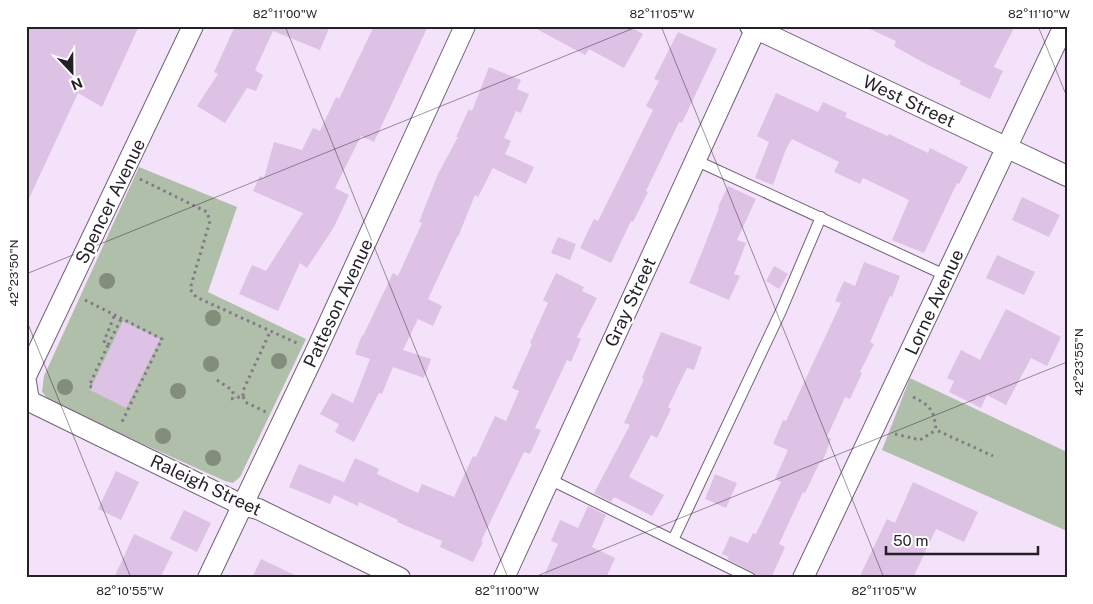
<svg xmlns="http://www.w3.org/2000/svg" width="1093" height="604" viewBox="0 0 1093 604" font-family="'Public Sans',sans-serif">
	<rect width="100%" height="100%" fill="#f3e2f9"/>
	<path fill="#afbfa9" d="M139 167 237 207 208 292 306 339 240 477 233 483 225 481 52 403 42 392 44 376Z
		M910 378 1067 452V531L882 450Z"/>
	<path fill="#dec2e6" d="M26 26H139L102 107 78 93 26 205Z
		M235 26H330L320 50 273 31 255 70 263 75 256 91 247 88 225 123 197 106 218 74 214 72Z
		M374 26H428L374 142 361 136 335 188 349 195 334 227 307 268 300 263 278 311 239 294 252 265 266 271 303 213 253 191 260 176 264 178 274 142 302 150 313 128 320 131 336 97 339 99Z
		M531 26H629L643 34 624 68 589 49 585 55Z
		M863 26H1015L994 67 1003 71 990 99 959 84 961 81 926 64 894 46 896 41Z
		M678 32 717 49 682 123 679 122 646 191 648 192 633 222 631 221 611 263 580 248 594 219 598 221 653 110 646 106 659 81 654 79Z
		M489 67 521 80 517 89 529 94 521 113 516 111 504 138 511 141 505 154 534 167 526 184 493 168 478 197 475 195 458 237H457L428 299 442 306 433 326 418 319 403 350 431 359 424 378 393 367 382 394 379 393 354 442 335 432 339 424 320 414 332 393 353 403 370 359 355 354 362 335 363 336 393 273 398 276 422 223 419 222 438 174 458 137H456L469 109 472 111Z
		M776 93 818 112 823 102 847 113 845 117 888 136 889 134 928 153 930 148 968 167 959 184 957 183 924 253 892 240 909 200 863 178 860 184 834 172 839 162 792 139 786 149 773 185 755 178 769 142 757 136Z
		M728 186 756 199 737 240 746 243 734 274 740 276 729 300 689 283 702 252 719 208 718 207Z
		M1022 197 1060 215 1049 237 1012 220Z
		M558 237 576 244 570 260 551 253Z
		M997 255 1035 272 1024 295 986 278Z
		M864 262 900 276 892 297 890 296 870 342 874 344 860 372 862 373 850 399 845 397 827 437 831 439 822 463 820 462 805 493 803 492 779 544 785 547 771 578H757L753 572 727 559 729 557 722 554 730 536 748 543 753 533 756 534 781 482 775 479 788 450 773 444 783 420 786 421 841 303 835 301 844 281 855 286Z
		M774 266 788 274 779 289 766 281Z
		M556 273 584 287 582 291 597 298 577 337 581 339 571 362 567 360 535 428 541 430 530 454 524 452 481 541 483 542 473 562 440 547 442 541 397 522 398 520 359 502 358 506 334 495 330 504 289 487 299 464 344 482 355 458 379 469 377 474 418 493 422 484 454 497 473 456 476 457 495 416 506 421 519 391 512 388 532 344 530 343 548 303 543 300Z
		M1006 309 1061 337 1047 366 1031 358 1006 405 987 395 981 408 949 392 954 381 947 378 961 350 980 360Z
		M123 321 160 339 126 408 90 390Z
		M661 332 702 347 694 370 687 368 668 407 671 409 657 438 651 435 629 477 664 495 652 516 614 497 611 502 594 493 630 425 624 423 644 379 642 378Z
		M116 471 139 482 121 520 98 509Z
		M715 474 737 483 726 508 705 499Z
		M913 482 978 512 964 542 936 529 913 578H859L887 519 895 523Z
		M588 506 606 515 592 547 615 558 606 578H543L558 544 551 541 560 520 578 528Z
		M184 510 211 523 197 552 170 539Z
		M134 534 173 552 160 578H114Z
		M261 559 301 578H252Z"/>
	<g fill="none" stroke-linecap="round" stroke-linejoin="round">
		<g stroke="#706175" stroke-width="12">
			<path id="service" d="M695 160 947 276
				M549 479 750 578
				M673 540 781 311 821 217"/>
		</g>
		<g stroke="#706175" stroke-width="22">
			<path id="minor" d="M750 26 1067 176
				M26 376 193 26
				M26 382 29 401 242 505 258 509 400 578
				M208 578 315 353 465 26
				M504 578 757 26
				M803 578 1064 26"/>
		</g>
		<path stroke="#837887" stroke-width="3" stroke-dasharray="2.5 4" stroke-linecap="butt" d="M140 179 207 212 210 221 190 289 196 297 299 344
			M85 300 162 339 121 424
			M108 345 122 317
			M217 380 232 390 235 398
			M92 387 89 386 108 345 104 341 115 314
			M243 396V391L270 332
			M913 397C931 406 934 410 936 430L993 456
			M231 399 243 396 245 402 266 412
			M895 434 920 440 936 430"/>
		<use href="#service" stroke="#fff" stroke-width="10"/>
		<use href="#minor" stroke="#fff" stroke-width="20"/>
	</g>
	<g fill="#828d7a">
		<circle cx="107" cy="281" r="8"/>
		<circle cx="213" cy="318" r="8"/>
		<circle cx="279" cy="361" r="8"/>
		<circle cx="211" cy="364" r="8"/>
		<circle cx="65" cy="387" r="8"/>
		<circle cx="178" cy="391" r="8"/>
		<circle cx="163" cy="436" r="8"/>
		<circle cx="213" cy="458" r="8"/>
	</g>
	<path fill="none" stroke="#251f27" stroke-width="1" stroke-opacity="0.45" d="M285 26 508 578M661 26 884 578M1038 26 1067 97M26 274 639 26M26 319 131 578M532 578 1067 362"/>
	<g text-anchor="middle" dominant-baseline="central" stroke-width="4.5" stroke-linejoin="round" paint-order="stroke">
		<g font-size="18" fill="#251f27" stroke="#fff">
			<text transform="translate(909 101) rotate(25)">West Street</text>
			<text transform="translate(110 201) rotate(-64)">Spencer Avenue</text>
			<text transform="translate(630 302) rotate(-65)">Gray Street</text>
			<text transform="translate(934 302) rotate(-65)">Lorne Avenue</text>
			<text transform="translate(338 303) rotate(-65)">Patteson Avenue</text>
			<text transform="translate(206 485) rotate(25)">Raleigh Street</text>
		</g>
	</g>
	<rect width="1093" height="604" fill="none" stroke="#ffffff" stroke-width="55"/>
	<g transform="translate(72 72) rotate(158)" stroke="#ffffff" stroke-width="4" paint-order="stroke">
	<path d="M0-4L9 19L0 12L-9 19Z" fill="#251f27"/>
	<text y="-8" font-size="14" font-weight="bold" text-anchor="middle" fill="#251f27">N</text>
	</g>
	<path d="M886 546v8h152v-8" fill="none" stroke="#251f27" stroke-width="2.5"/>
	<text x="893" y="546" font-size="15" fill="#251f27" stroke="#ffffff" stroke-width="4" paint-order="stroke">50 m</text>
	<rect x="28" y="28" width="1038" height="548" fill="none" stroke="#251f27" stroke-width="2"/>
	<g font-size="12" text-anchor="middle" fill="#251f27">
		<text x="285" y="18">82°11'00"W</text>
		<text x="662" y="18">82°11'05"W</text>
		<text x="1039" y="18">82°11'10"W</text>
		<text transform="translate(14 273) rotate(-90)" y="4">42°23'50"N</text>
		<text transform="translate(1079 362) rotate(-90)" y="4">42°23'55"N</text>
		<text x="130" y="595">82°10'55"W</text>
		<text x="507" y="595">82°11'00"W</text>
		<text x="884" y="595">82°11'05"W</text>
	</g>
</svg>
